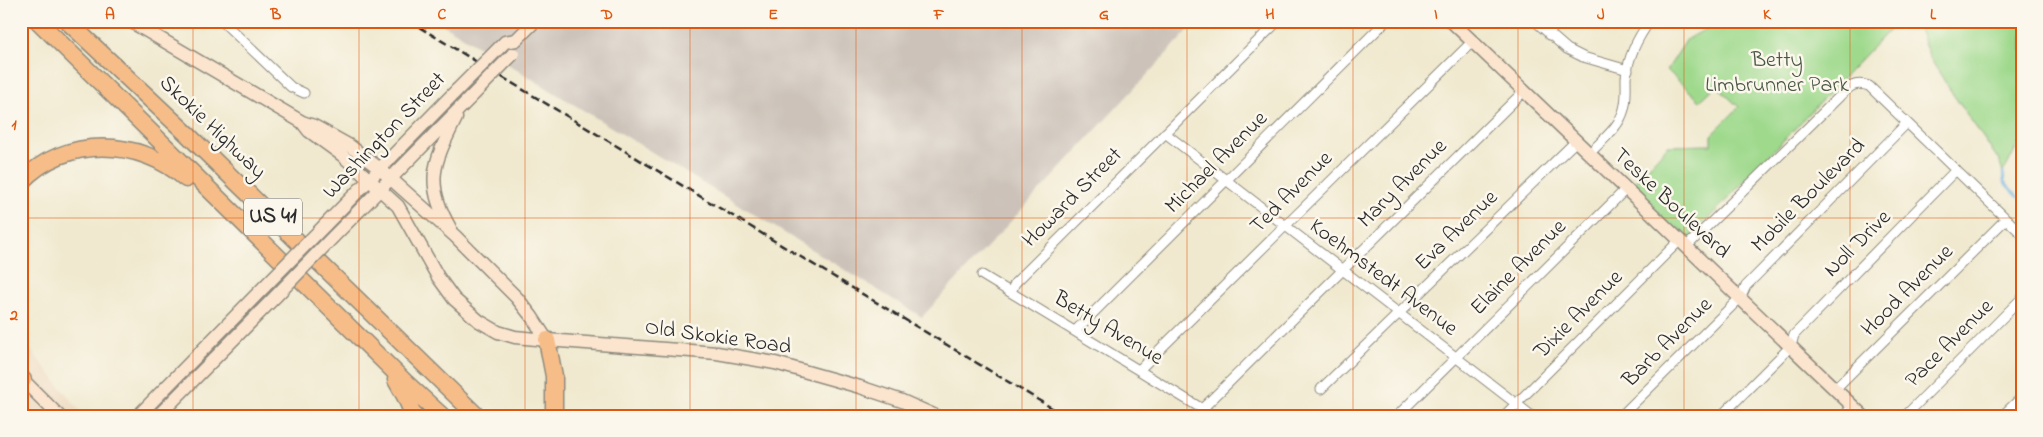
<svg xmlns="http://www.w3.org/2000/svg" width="2043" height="437" viewBox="0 0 2043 437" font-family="'Indie Flower',sans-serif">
	<rect width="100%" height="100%" fill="#fbf7ec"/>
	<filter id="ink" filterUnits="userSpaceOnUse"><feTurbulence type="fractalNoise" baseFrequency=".02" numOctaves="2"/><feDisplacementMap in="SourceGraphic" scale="10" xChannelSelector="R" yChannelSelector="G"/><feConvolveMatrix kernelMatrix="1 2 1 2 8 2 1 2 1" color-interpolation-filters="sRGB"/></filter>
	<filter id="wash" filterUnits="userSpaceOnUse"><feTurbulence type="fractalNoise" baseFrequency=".0096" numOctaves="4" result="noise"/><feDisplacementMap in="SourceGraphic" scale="20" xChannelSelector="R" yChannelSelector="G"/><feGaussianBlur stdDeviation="1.12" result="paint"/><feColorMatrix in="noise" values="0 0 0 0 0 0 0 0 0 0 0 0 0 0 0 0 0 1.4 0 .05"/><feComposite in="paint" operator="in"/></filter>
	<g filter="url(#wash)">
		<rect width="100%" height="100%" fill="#f0e9cf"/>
		<path fill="#edd7bb" d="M21 338 84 416H21Z"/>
		<path fill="#ccc2b9" d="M437 21H1197L922 317Z"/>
		<path fill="#9ed98c" stroke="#64825c" d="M1722 21H1898L1686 242 1630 187 1668 146 1711 145V135L1739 107 1716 86 1700 101 1667 70 1687 39Z
			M1916 21H2022V140C2015 146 2010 163 2003 172L1998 159 1952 93 1930 58Z"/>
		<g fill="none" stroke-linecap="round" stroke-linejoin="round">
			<path stroke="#6cb1e2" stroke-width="2.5" d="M2003 172 2004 182 2018 197"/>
		</g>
	</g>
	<g filter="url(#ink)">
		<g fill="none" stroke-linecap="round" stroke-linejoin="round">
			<g stroke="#8e8a7d" stroke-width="11">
				<path id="street" d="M222 21 291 87 304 93
					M1535 21 1567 49 1583 57 1628 70
					M1549 35 1556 21
					M1165 133 1532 416
					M1589 154C1601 141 1620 127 1624 109 1627 99 1626 88 1626 78 1628 58 1638 37 1650 21
					M1686 247 1839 97C1849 87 1854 81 1869 86L2022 234
					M982 275 1214 416
					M1011 292 1015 283 1278 21
					M1075 331 1386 21
					M1139 370 1472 42
					M1321 389 1575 142
					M1835 389 2006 219
					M1202 409 1523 92
					M1397 416 1626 189
					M1504 416 1679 241
					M1621 416 1741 297 1746 286 1907 123
					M1721 416 1791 346 1794 335 1956 170
					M1844 416 1853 406
					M1905 416 2022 298
					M2002 416 2022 397"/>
			</g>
			<g stroke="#8e8a7d" stroke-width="15">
				<path id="secondary" d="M130 21 302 122 314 126 350 146 380 169 455 236 517 298 532 317 547 340
					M1451 21 1863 416
					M485 62 505 42 516 40 535 21
					M302 122 309 131 342 155 398 206 438 277 454 299 479 321 498 332 515 337 547 340 717 353 775 363 860 387 902 401 936 416
					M324 226 457 90
					M450 228C423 181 435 161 456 118
					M333 237 470 98
					M21 378 59 416
					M138 416 265 286
					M158 416 276 296"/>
			</g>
			<g stroke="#8e8a7d" stroke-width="19">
				<path id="highway" d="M38 21 406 383 442 416
					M67 21 185 132 477 416
					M21 182C65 135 140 138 186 179
					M547 340 554 376V416
					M21 378 23 380
					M396 380 405 396 414 416"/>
			</g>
			<use href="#street" stroke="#fff" stroke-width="9"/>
			<use href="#secondary" stroke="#fce5cf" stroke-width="12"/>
			<use href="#highway" stroke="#f7bd88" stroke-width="16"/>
			<path stroke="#2b2b2b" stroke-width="2.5" stroke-dasharray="8 4" stroke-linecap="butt" d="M409 21 1065 416
				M476 21 482 25"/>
			<g stroke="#8e8a7d" stroke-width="15" stroke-linecap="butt">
				<path id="secondary-bridge" d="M457 90 485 62
					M470 98 513 54
					M265 286 324 226
					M276 296 333 237"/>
			</g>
			<use href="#secondary-bridge" stroke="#fce5cf" stroke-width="12"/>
		</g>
	</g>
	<path fill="none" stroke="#df570e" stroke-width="1" stroke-opacity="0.55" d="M193 21V416M359 21V416M525 21V416M690 21V416M856 21V416M1022 21V416M1187 21V416M1353 21V416M1518 21V416M1684 21V416M1850 21V416M21 218H2022"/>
	<g text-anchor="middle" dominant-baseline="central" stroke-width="5" stroke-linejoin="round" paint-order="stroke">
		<rect fill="#fbf7ec" stroke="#696865" stroke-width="1" x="244" y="198.5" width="58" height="37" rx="4"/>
		<g font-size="21" font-weight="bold" fill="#2b2b2b">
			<text x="273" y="217">US 41</text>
		</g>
		<g font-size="22" fill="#485643" stroke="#fbf7ec">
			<text x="1777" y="61">Betty<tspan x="1777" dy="25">Limbrunner Park</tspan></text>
		</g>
		<g font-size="22" fill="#2b2b2b" stroke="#fbf7ec">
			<text transform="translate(212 128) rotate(44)">Skokie Highway</text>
			<text transform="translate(385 136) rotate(-46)">Washington Street</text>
			<text transform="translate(1217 163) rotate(-45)">Michael Avenue</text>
			<text transform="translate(1403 184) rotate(-45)">Mary Avenue</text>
			<text transform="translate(1292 193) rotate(-45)">Ted Avenue</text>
			<text transform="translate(1809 196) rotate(-45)">Mobile Boulevard</text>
			<text transform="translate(1073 198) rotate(-45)">Howard Street</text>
			<text transform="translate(1671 204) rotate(43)">Teske Boulevard</text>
			<text transform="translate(1457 231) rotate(-44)">Eva Avenue</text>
			<text transform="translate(1858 244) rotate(-45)">Noll Drive</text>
			<text transform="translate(1519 268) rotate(-45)">Elaine Avenue</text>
			<text transform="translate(1383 278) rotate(37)">Koehmstedt Avenue</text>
			<text transform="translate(1908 291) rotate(-45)">Hood Avenue</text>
			<text transform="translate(1579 315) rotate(-45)">Dixie Avenue</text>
			<text transform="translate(1108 329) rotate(31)">Betty Avenue</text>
			<text transform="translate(718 338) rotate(8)">Old Skokie Road</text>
			<text transform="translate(1668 343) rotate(-45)">Barb Avenue</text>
			<text transform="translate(1950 344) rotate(-45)">Pace Avenue</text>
		</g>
	</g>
	<rect width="2043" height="437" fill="none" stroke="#fbf7ec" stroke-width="55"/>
	<rect x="28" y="28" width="1988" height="382" fill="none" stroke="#df570e" stroke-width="2"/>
	<g font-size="16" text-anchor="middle" font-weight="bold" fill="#df570e">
		<text x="110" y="19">A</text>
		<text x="276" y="19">B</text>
		<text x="442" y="19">C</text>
		<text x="607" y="19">D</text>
		<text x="773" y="19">E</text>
		<text x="939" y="19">F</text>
		<text x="1104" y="19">G</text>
		<text x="1270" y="19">H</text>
		<text x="1436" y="19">I</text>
		<text x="1601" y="19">J</text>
		<text x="1767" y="19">K</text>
		<text x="1933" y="19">L</text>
		<text x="14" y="129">1</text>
		<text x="14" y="320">2</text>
	</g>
</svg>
